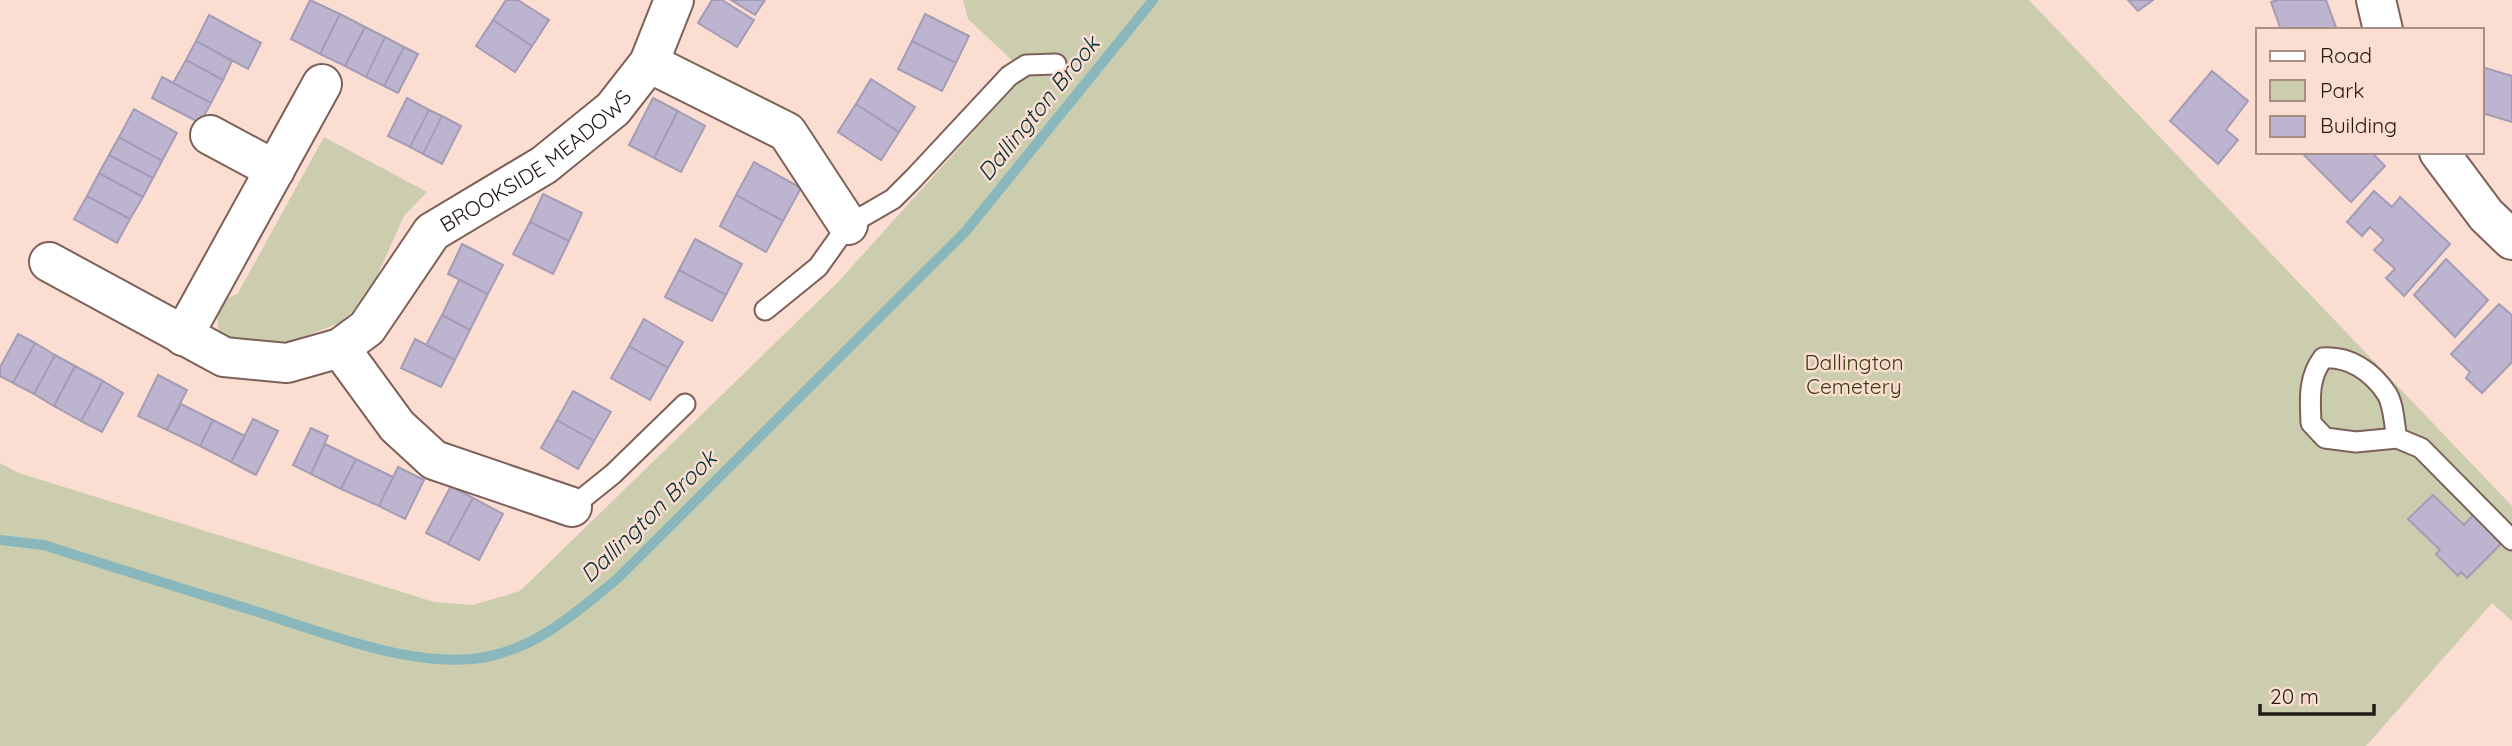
<svg xmlns="http://www.w3.org/2000/svg" width="2512" height="746" viewBox="0 0 2512 746" font-family="Quicksand,sans-serif">
	<rect width="100%" height="100%" fill="#fcddd2"/>
	<path fill="#cbcdae" d="M963 0H2029L2512 506V621L2492 603 2366 746H0V463L19 473 434 602 473 605 520 591 838 282 1013 88 1017 65 968 19Z
		M324 137 427 192 404 216 377 276 352 312 340 323 264 351 219 335 216 305 238 293Z"/>
	<g fill="none" stroke-linecap="round" stroke-linejoin="round">
		<path stroke="#8ab7bc" stroke-width="10" d="M0 540 44 545C115 568 187 590 258 612 325 633 415 670 486 657 538 647 578 611 617 579L966 231 1153 0"/>
	</g>
	<path fill="#bdb5cf" stroke="#a49cb6" stroke-width="2" d="M310 0 340 14 320 54 291 39Z
		M506 0H518L549 20 532 46 493 20Z
		M712 0H722L754 20 737 47 698 23Z
		M731 0H765L755 15Z
		M2128 0H2153L2138 11Z
		M2278 0H2326L2337 30H2281L2271 2Z
		M340 14 365 27 345 66 320 54Z
		M925 14 969 36 956 63 912 41Z
		M209 15 261 43 248 69 196 41Z
		M493 20 532 46 515 72 476 46Z
		M365 27 385 37 366 77 345 66Z
		M385 37 404 47 384 86 366 77Z
		M196 41 232 61 223 80 186 60Z
		M912 41 956 63 942 91 898 69Z
		M404 47 418 54 398 93 384 86Z
		M186 60 223 80 211 103 173 83Z
		M2482 67 2512 76V122L2482 113Z
		M2212 71 2248 101 2226 130 2238 140 2218 164 2170 121Z
		M162 77 211 103 200 123 152 98Z
		M871 79 915 107 899 132 856 104Z
		M407 98 429 110 410 147 388 136Z
		M653 98 678 111 654 158 629 145Z
		M856 104 899 132 881 160 838 132Z
		M134 109 177 133 162 161 119 137Z
		M429 110 442 116 423 154 410 147Z
		M678 111 705 126 681 172 654 158Z
		M442 116 461 126 442 164 423 154Z
		M119 137 162 161 153 178 109 155Z
		M2305 152H2371L2385 166 2351 202 2303 154Z
		M109 155 153 178 143 197 99 173Z
		M754 162 801 188 783 221 736 195Z
		M99 173 143 197 130 219 87 196Z
		M2374 191 2392 207 2400 197 2450 244 2404 296 2386 278 2395 269 2374 250 2384 240 2370 227 2362 236 2347 222Z
		M543 194 582 213 569 241 530 222Z
		M736 195 783 221 766 252 720 226Z
		M87 196 130 219 117 243 74 219Z
		M530 222 569 241 553 274 513 254Z
		M695 239 742 264 726 295 679 270Z
		M462 244 503 265 488 294 448 274Z
		M2446 259 2488 300 2455 337 2414 295Z
		M679 270 726 295 712 321 665 297Z
		M459 280 488 294 470 330 442 315Z
		M2499 304 2512 315V362L2482 393 2466 378 2470 372 2451 354Z
		M442 315 470 330 455 360 426 345Z
		M644 319 683 342 668 368 629 346Z
		M18 334 35 343 13 383 0 376V367Z
		M415 339 455 360 441 387 401 368Z
		M35 343 55 355 34 394 13 383Z
		M629 346 668 368 650 400 611 378Z
		M55 355 75 366 54 406 34 394Z
		M75 366 103 381 81 421 54 406Z
		M158 375 187 390 167 430 138 416Z
		M103 381 123 393 102 432 81 421Z
		M573 391 611 412 594 441 557 420Z
		M181 404 213 420 200 446 167 430Z
		M253 419 278 431 256 475 231 462Z
		M213 420 245 436 231 462 200 446Z
		M557 420 594 441 578 469 541 448Z
		M311 428 328 436 311 474 293 465Z
		M325 444 356 459 341 489 311 474Z
		M356 459 393 477 379 506 341 489Z
		M398 467 424 480 405 519 379 506Z
		M451 486 473 498 448 544 426 533Z
		M2433 495 2464 525 2474 514 2501 544 2467 578 2461 572 2458 576 2436 554 2440 550 2408 519Z
		M473 498 503 514 479 560 448 544Z"/>
	<g fill="none" stroke-linecap="round" stroke-linejoin="round">
		<g stroke="#7d6158" stroke-width="23">
			<path id="lane" d="M765 310 818 267 848 225 893 199 914 178 1009 76 1026 65 1056 64
				M2397 438C2394 425 2394 405 2387 394 2372 371 2349 356 2323 358 2308 378 2310 399 2311 423L2325 438 2356 442 2397 438 2421 448 2512 540
				M572 507 613 474 685 404"/>
		</g>
		<g stroke="#7d6158" stroke-width="42">
			<g id="street">
				<path d="M2376 0 2383 30"/>
				<path d="M649 63 787 132 848 225"/>
				<path d="M210 135 275 170"/>
				<path d="M2439 152 2486 215 2512 240"/>
				<path id="s1" d="M49 262 224 357 287 363 340 348 367 328 432 232 544 165 613 109 649 63 674 0"/>
				<path d="M183 336 322 84"/>
				<path d="M340 348 397 426 434 460 572 507"/>
			</g>
		</g>
		<use href="#lane" stroke="#fff" stroke-width="19"/>
		<use href="#street" stroke="#fff" stroke-width="38"/>
	</g>
	<g text-anchor="middle" dominant-baseline="central" stroke-width="5" stroke-linejoin="round" paint-order="stroke">
		<g font-size="21" fill="#231915" stroke="#fcddd2">
			<text stroke="none"><textPath href="#s1" startOffset="593">BROOKSIDE MEADOWS</textPath></text>
		</g>
		<g font-size="21" fill="#3a3b10" stroke="#fcddd2">
			<text x="1854" y="362">Dallington<tspan x="1854" dy="24">Cemetery</tspan></text>
		</g>
		<g font-size="23" font-style="italic" fill="#013034" stroke="#fcddd2">
			<text transform="translate(1038 108) rotate(-51)">Dallington Brook</text>
			<text transform="translate(648 516) rotate(-44)">Dallington Brook</text>
		</g>
	</g>
	<rect x="2256" y="28" width="228" height="126" fill="#fcddd2" stroke="#a58f86" stroke-width="2"/>
	<rect x="2270" y="51" width="35" height="10" fill="#ffffff" stroke="#a58f86" stroke-width="2"/>
	<text x="2320" y="63" font-size="21" fill="#231915">Road</text>
	<rect x="2270" y="80" width="35" height="21" fill="#cbcdae" stroke="#a58f86" stroke-width="2"/>
	<text x="2320" y="98" font-size="21" fill="#231915">Park</text>
	<rect x="2270" y="116" width="35" height="21" fill="#bdb5cf" stroke="#a58f86" stroke-width="2"/>
	<text x="2320" y="133" font-size="21" fill="#231915">Building</text>
	<path d="M2260 704v10h114v-10" fill="none" stroke="#231915" stroke-width="3.5"/>
	<text x="2270" y="704" font-size="21" fill="#231915" stroke="#fcddd2" stroke-width="5" paint-order="stroke">20 m</text>
</svg>
